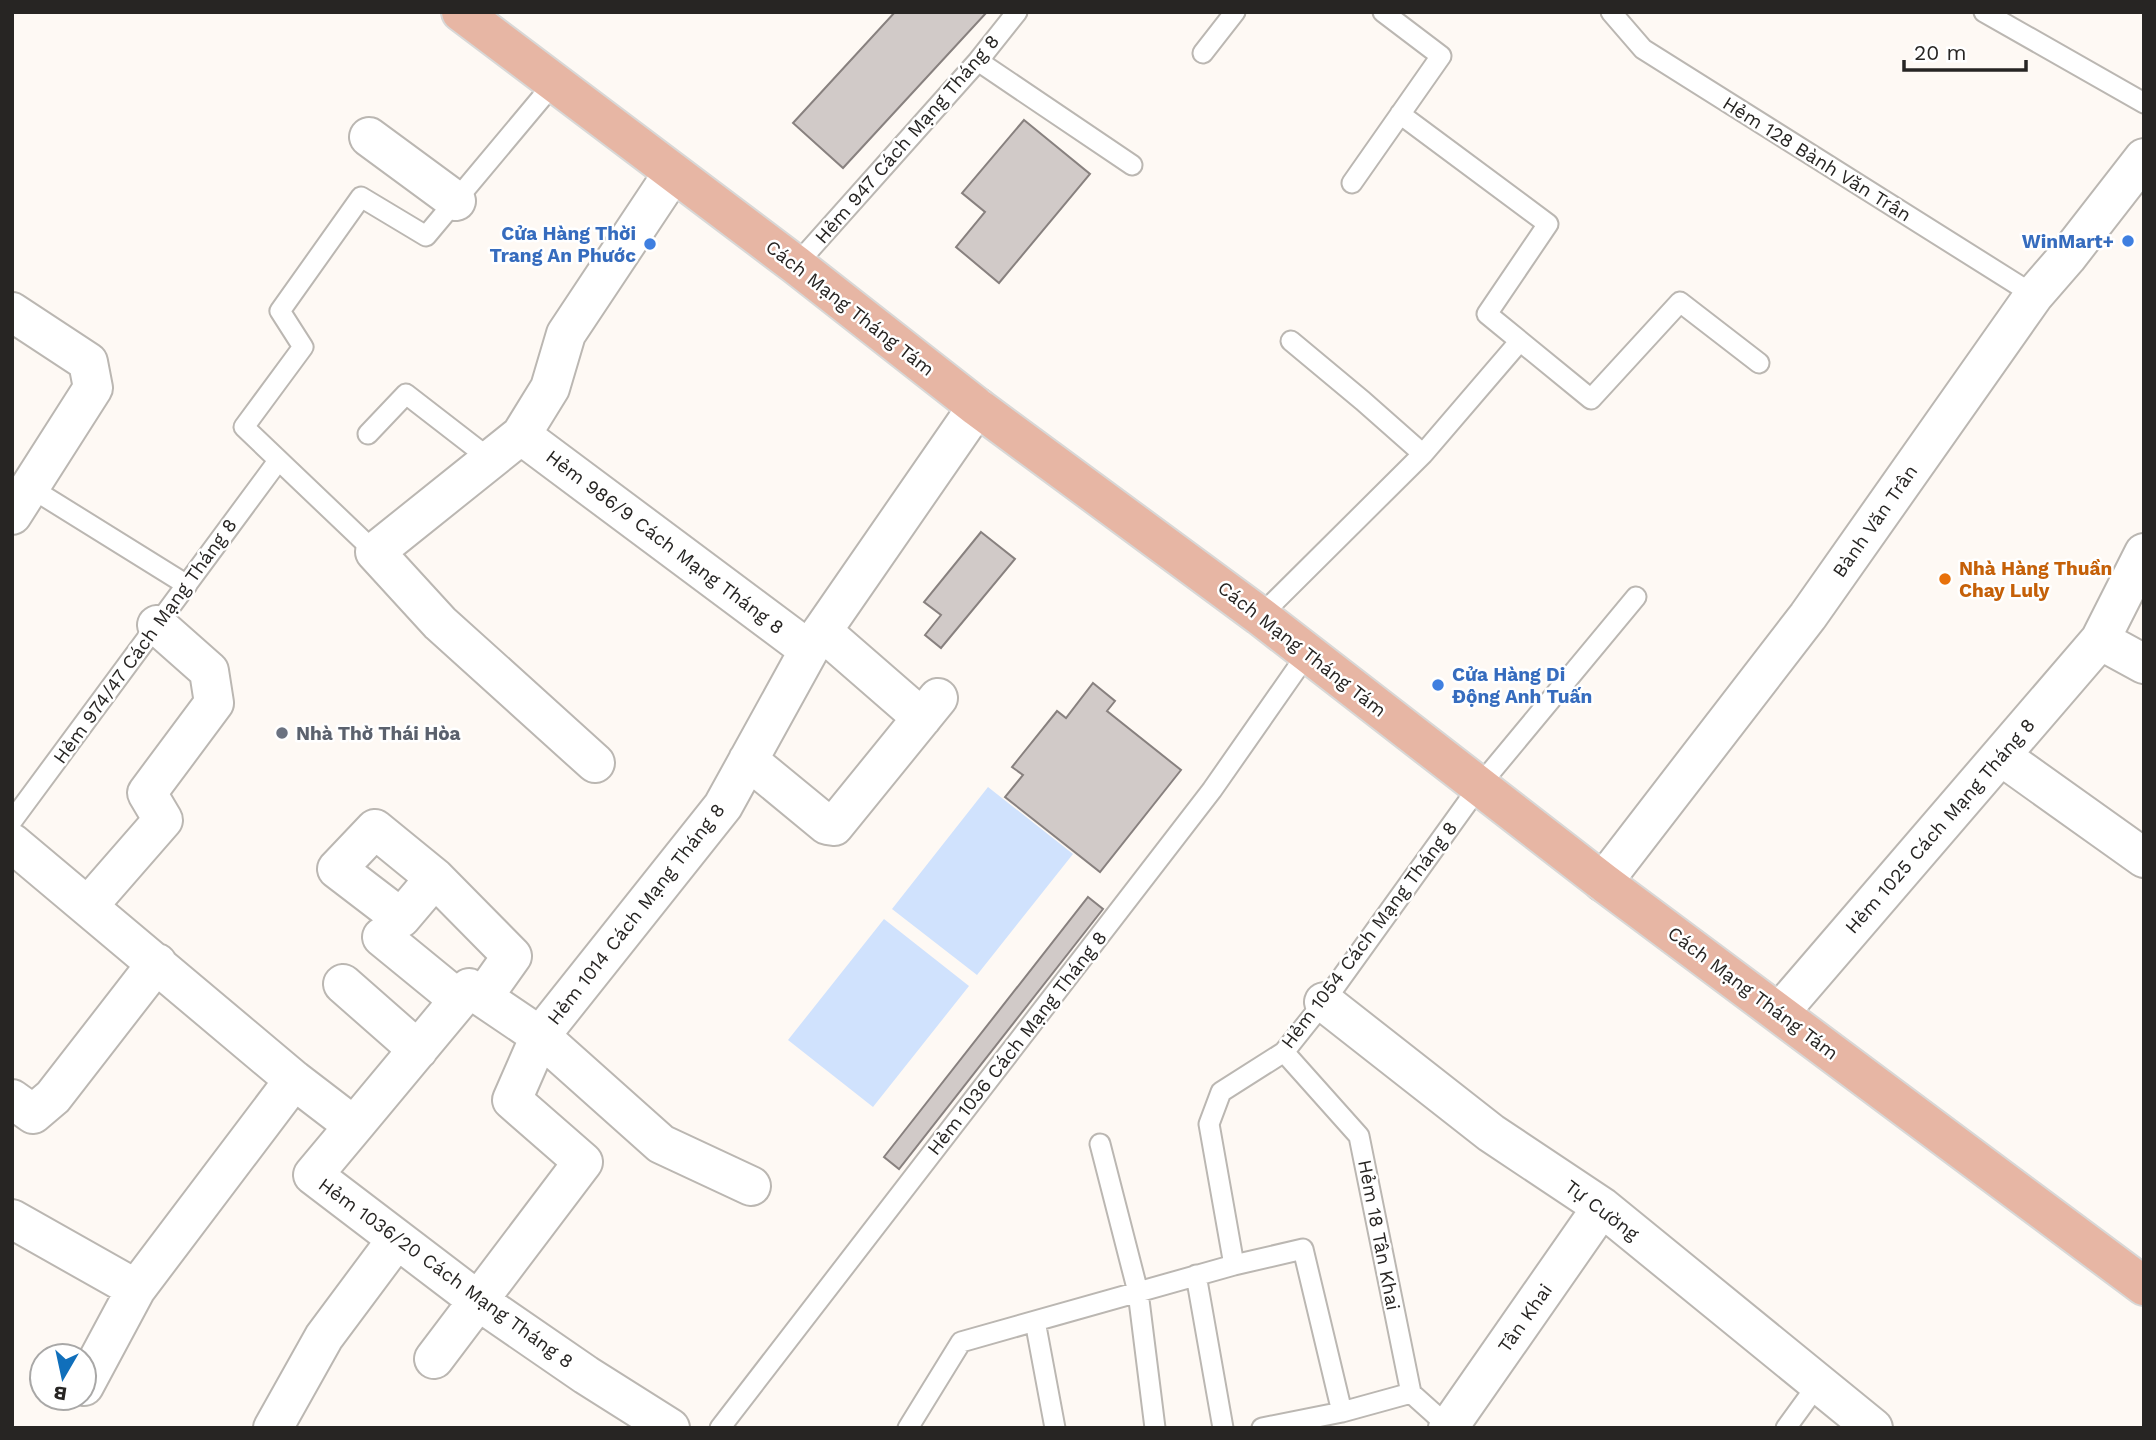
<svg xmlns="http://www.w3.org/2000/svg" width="2156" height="1440" viewBox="0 0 2156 1440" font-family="'Work Sans',sans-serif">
	<rect width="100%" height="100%" fill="#fef9f4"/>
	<path fill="#d0e2fd" d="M988 787 1073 854 977 975 892 909Z
		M884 919 969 986 873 1107 788 1040Z"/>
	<path fill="#d1cac8" stroke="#88817f" stroke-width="2" d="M895 12H987L843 168 793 123Z
		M1024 120 1090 174 999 283 956 247 985 212 962 193Z
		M981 532 1015 559 941 648 925 635 941 615 924 602Z
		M1093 683 1115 701 1107 711 1181 770 1100 872 1005 797 1023 775 1012 767 1057 711 1066 718Z
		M1088 897 1103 909 899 1169 884 1157Z"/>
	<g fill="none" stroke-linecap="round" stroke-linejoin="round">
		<g stroke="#bbb7b2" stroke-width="23">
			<path id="service" d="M1611 12 1643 49 2034 295
				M1984 12 2144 103
				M1203 53 1235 12
				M978 61 1132 165
				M1400 114 1548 224 1487 314 1591 399 1680 302 1759 363
				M1352 183 1441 56 1383 12
				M796 265 978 61 1017 12
				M1291 341 1363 401 1423 454
				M368 434 406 394 490 459
				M31 488 187 585
				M375 552 244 427 303 347 280 311 361 197 426 236 554 83
				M1260 616 1423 454 1520 341
				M12 821 278 461
				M1284 1052 1359 1136 1411 1393 1449 1427
				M1100 1144 1138 1292 1155 1428
				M1234 1265 1209 1124 1221 1092 1284 1052 1324 1002 1480 785 1636 597
				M1196 1275 1223 1428
				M1035 1321 1055 1428
				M720 1428 1212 790 1307 654
				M908 1428 961 1342 1234 1265 1303 1249 1342 1412
				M1262 1428 1342 1412 1411 1393
				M1786 1428 1818 1384"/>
		</g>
		<g stroke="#bbb7b2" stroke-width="42">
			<path id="minor" d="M369 137 456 201
				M12 312 88 362 93 388 12 515
				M521 435 809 650
				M822 631 922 718
				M2100 640 2144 664
				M2001 756 2144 858
				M748 760 827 825 834 826 938 698
				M595 763 440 623 375 552 521 435 550 388 566 334 673 173
				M12 843 294 1080 354 1126 469 988 540 1036 723 806 809 650 977 407
				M435 878 401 918 337 869 375 829 435 878 512 956 483 997
				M88 906 163 820 147 793 214 703 209 671 157 625
				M382 937 459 1000
				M343 984 418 1050
				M1324 1002 1491 1133 1602 1207 1873 1428
				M1780 1012 2100 640 2144 553
				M12 1099 33 1114 53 1097 157 963
				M354 1126 313 1175 477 1300 586 1375 670 1428
				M12 1219 136 1289
				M434 1359 583 1162 512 1100 540 1036 661 1144 751 1186
				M84 1386 136 1289 294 1080
				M273 1428 324 1337 397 1239
				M1448 1428 1602 1207"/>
		</g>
		<g stroke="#bbb7b2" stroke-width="42">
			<path id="tertiary" d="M1603 882 1808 616 2034 295 2067 257 2144 158"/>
		</g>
		<g stroke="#d8d8d7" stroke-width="42">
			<path id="primary" d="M461 12 796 265 977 407 1260 616 1603 882 2144 1286"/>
		</g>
		<use href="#service" stroke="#fff" stroke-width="19"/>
		<use href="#minor" stroke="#fff" stroke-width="38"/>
		<use href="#tertiary" stroke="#fff" stroke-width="38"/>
		<use href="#primary" stroke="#e7b6a4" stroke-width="38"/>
	</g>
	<g fill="#3f7fe0" stroke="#fff" stroke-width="2.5">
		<circle cx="2128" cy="241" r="7"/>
		<circle cx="650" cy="244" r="7"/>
		<circle cx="1438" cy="685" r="7"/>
	</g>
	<circle fill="#e8710a" stroke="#fff" stroke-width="2.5" cx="1945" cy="579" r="7"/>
	<circle fill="#6b7280" stroke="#fff" stroke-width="2.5" cx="282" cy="733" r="7"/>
	<g text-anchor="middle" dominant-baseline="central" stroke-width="5" stroke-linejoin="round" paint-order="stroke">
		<g font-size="19" fill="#272523" stroke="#fff">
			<text transform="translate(907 139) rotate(-49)">Hẻm 947 Cách Mạng Tháng 8</text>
			<text transform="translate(1817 159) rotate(32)">Hẻm 128 Bành Văn Trân</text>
			<text transform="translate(850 308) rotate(38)">Cách Mạng Tháng Tám</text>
			<text transform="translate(1875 521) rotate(-55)">Bành Văn Trân</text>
			<text transform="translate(665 542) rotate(37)">Hẻm 986/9 Cách Mạng Tháng 8</text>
			<text transform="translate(145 641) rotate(-54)">Hẻm 974/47 Cách Mạng Tháng 8</text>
			<text transform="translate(1302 649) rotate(38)">Cách Mạng Tháng Tám</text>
			<text transform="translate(1940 826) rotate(-49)">Hẻm 1025 Cách Mạng Tháng 8</text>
			<text transform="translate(636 914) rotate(-52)">Hẻm 1014 Cách Mạng Tháng 8</text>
			<text transform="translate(1369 935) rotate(-53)">Hẻm 1054 Cách Mạng Tháng 8</text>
			<text transform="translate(1753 993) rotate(37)">Cách Mạng Tháng Tám</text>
			<text transform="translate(1017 1043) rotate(-52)">Hẻm 1036 Cách Mạng Tháng 8</text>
			<text transform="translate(1602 1210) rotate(37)">Tự Cường</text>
			<text transform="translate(1379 1235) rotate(79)">Hẻm 18 Tân Khai</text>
			<text transform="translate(446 1273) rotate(36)">Hẻm 1036/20 Cách Mạng Tháng 8</text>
			<text transform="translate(1525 1318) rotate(-55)">Tân Khai</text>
		</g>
		<g font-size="19" font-weight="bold" fill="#366cbe" stroke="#fff" text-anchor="end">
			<text x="636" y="233">Cửa Hàng Thời<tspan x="636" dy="22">Trang An Phước</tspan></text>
			<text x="2114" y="241">WinMart+</text>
			<text x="1452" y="674" text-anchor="start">Cửa Hàng Di<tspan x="1452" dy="22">Động Anh Tuấn</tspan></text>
		</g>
		<g font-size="19" font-weight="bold" fill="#c56008" stroke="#fff" text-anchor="start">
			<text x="1959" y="568">Nhà Hàng Thuần<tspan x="1959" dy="22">Chay Luly</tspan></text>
		</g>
		<g font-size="19" font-weight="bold" fill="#5b616d" stroke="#fff" text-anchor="start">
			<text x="296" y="733">Nhà Thờ Thái Hòa</text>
		</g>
	</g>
	<rect width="2156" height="1440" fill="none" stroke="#272523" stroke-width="28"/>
	<g transform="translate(63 1377) rotate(189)"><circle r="33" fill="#ffffff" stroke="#a9a8a7" stroke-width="2"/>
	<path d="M0-5L12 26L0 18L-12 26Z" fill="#106fbb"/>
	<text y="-10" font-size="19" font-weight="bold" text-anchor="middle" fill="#272523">B</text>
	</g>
	<path d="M1904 60v10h122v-10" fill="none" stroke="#272523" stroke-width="3.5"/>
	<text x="1914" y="60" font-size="21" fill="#272523" stroke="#ffffff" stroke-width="5" paint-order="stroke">20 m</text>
</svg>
